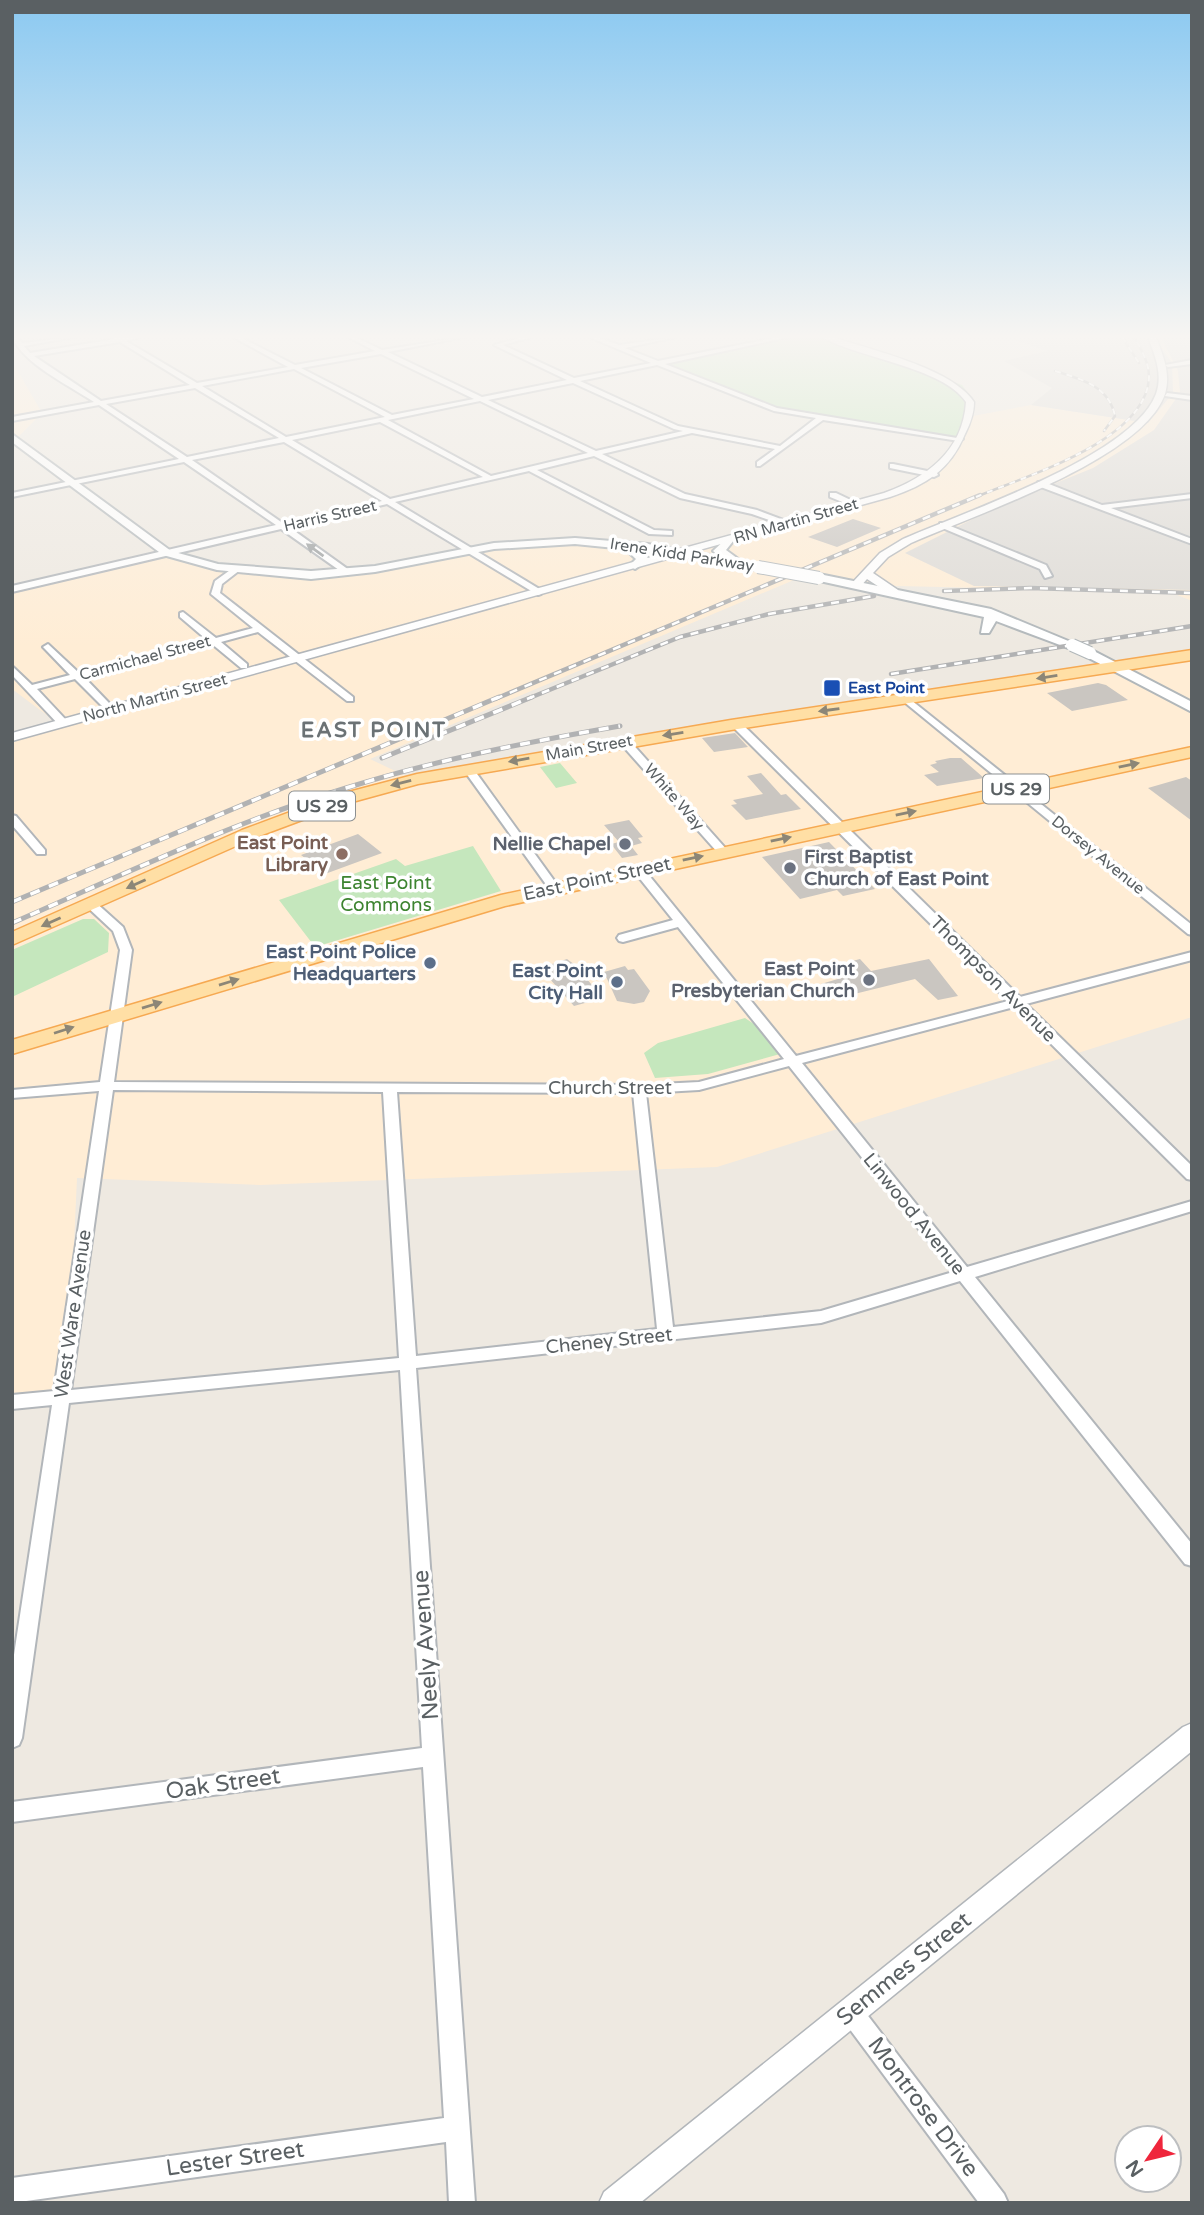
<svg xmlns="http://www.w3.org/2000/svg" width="1204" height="2215" viewBox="0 0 1204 2215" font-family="'Varela Round',sans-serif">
	<rect width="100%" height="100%" fill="#eee9e1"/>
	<path fill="#ffedd5" d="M1153 337H1192V601L1170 592 854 585 801 577 370 759 410 778 1192 653V1017L717 1167 260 1185 77 1178 67 1397 12 1400V735L56 722 12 689V590L163 554 257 572 335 573 533 542H609L680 555 809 519 920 481 947 464 961 440 968 417 1031 405 1148 423 1172 363Z
		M12 361 42 413 12 443Z"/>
	<path fill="#dedbd6" d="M1006 337H1153L1172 363 1173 393 1148 423 1031 405 1052 388 1004 361 1047 351Z
		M1161 337H1192V590L974 586 905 553 999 506 1093 468 1154 430 1180 393 1178 371Z"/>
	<path fill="#c5e7bd" d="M788 337H827L962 385 974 401 961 440 833 422 766 409 662 363Z
		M560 763 577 783 556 788 540 767Z
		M473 846 501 891 315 947 279 900 396 859 405 866Z
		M83 919H94L109 933 108 952 12 997V950Z
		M745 1018 763 1030 780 1054 708 1074 655 1078 644 1053 658 1043Z"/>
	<path fill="#cac6c1" d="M853 519 881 528 837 547 808 537Z
		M1098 683 1106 685 1128 700 1072 711 1047 693Z
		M735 733 748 747 714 752 702 738Z
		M950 758H961L984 778 937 786 924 775 939 772 930 765 937 763 935 761Z
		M761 773 781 795 786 794 801 809 746 820 731 805 737 804 733 800 763 794 747 776Z
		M1186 777 1192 781V821L1148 788Z
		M629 820 643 837 638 838 642 843 631 846 638 855 622 858 611 844 619 842 604 825Z
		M358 834 382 853 325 874 301 855Z
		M829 842 875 889 843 896 837 890 800 899 762 857Z
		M567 959 575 965 603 998 574 1006 540 968Z
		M860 959 871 971 929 959 958 996 938 1000 915 979 834 999 821 984 848 976 837 965Z
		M625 966 628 970 634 969 650 991 644 1002 634 1004 617 1001 604 972Z"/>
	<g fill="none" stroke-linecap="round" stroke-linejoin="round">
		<g stroke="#b2b6ba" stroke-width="4">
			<path id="minor" d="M12 337H17L22 343 74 337 24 346 30 353 115 339 113 337H140L126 341 197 383 288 367 233 337H240L295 365 375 351 348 337H355L382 350 464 337 388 352 482 397 567 380 494 345 523 337H532L503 345 574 378 651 363 589 337H597L619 345 676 337 625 348 658 361 779 337H789L665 364 777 408 963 439 959 441 823 420 760 466H757V462L775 449 692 433 602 454 685 494 757 510 789 522V526H786L752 514 680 498 594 456 537 470 654 530 672 531V535L649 534 529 471 395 502 541 590V594L538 595 387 504 289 527 349 570V574L346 575 281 529 12 592V586L276 525 184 462 12 497V493L179 459 99 405 12 421V417L94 402C67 384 24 364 12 337ZM120 342 190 385 101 401 34 356ZM381 354 474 399 392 415 301 368ZM657 365 774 411 816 418 780 446 678 426 580 381ZM294 369 385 417 286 437 202 386ZM573 383 674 429 683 431 596 451 488 400ZM195 388 279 438 187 457 106 404ZM480 401 588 453 491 476 388 420ZM380 422 483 477 390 499 292 440ZM284 442 382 501 284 524 192 460Z
				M1192 360V364L1168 367 1165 365Z
				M1167 393 1192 396V400L1165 396Z
				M893 464 937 473 938 475 934 477 890 468V464Z
				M1038 482H1044L1102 505 1192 494V498L1111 508 1192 539V544L1038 486Z
				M830 493H836L859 504 852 506 830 497Z
				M943 523 1046 565 1052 576 1045 578 1040 569 940 527V523Z
				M233 568 240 570 222 584 220 593 353 697V701H347L258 632 221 642 247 664V668H241L212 644 84 677 109 703V707H103L75 679 37 689 67 721V725H59L12 675V666L32 685 70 675 45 649 43 647 48 644 79 673 207 640 180 617V613L183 612 216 638 253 628 211 594 215 581Z
				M906 696 1192 925V935L1188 934 903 701 901 699Z
				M736 721 740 722 1020 997 1192 952V960L1026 1004 1192 1166V1180L1187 1179 1014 1007 802 1063 967 1267 1192 1201V1211L975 1277 1192 1544V1566L1185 1564 960 1281 821 1323 416 1368 475 2203H449L446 2142 12 2203V2178L444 2118 423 1767 12 1822V1802L422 1748 400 1370 69 1403 22 1738 19 1745 12 1748V1668L52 1405 12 1409V1395L54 1391 99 1091 12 1098V1090L100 1082 120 950 113 931 84 904 90 900 94 901 123 927 132 950 114 1082 639 1085 699 1082 784 1059 678 927 623 942 619 941 617 938 619 935 673 920 633 870 639 867 643 868 796 1056 1008 1001 732 726 731 724ZM789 1066 953 1272 821 1311 673 1327 646 1093 699 1090ZM113 1090 383 1092 399 1358 71 1390ZM397 1092 633 1093 657 1329 416 1356Z
				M625 739 629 740 727 850V854H719L621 744 620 742Z
				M468 766 472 767 558 886V890H550L463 769Z
				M12 815 16 816 45 850V854H37L12 825Z
				M851 2000 859 2004 1004 2194 1008 2203H979L843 2020 839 2012 843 2004Z"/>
		</g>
		<g stroke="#b2b6ba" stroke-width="3">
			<path id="tertiary" d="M822 337H833C871 350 952 368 974 402 974 414 970 424 965 434 950 470 926 485 890 497L12 741V733L884 493C926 478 963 451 966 402 943 367 857 358 822 337Z
				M1148 337H1156C1163 356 1171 373 1165 394 1142 460 973 515 911 543L888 557 873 573 898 590V594H890L867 579 860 587H852V583L880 553 903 539C964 512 1133 456 1156 394 1163 374 1155 356 1148 337Z
				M1192 1723V1751L640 2203H599L604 2192 1183 1727Z"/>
		</g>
		<g stroke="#b1b7ba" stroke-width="4">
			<path id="secondary" d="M12 434 171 551 218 564 311 571 375 566 494 543 575 538 648 544 721 557 713 551 728 537 734 540 726 550 741 561 764 567 758 570 640 550 649 559 635 569 629 566 636 559 625 549 575 544 494 549 375 572 311 579 217 570 163 555 12 442Z
				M819 574 991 609 1078 645 1068 648 996 621 989 633H981L984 617 815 580 813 578Z
				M1090 649 1192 702V712L1085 656V650Z"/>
		</g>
		<g stroke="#f6a952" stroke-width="3">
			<path id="primary" d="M1192 650V660L731 730 418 784 345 804 254 838 12 945V932L242 830 333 796 417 774 731 720Z
				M1192 747V757L505 906 12 1054V1040L501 895Z"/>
		</g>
		<use href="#minor" fill="#fff" fill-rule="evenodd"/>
		<use href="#tertiary" fill="#fff" fill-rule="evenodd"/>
		<use href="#secondary" fill="#fff" fill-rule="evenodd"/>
		<use href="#primary" fill="#ffdfa5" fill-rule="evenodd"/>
		<g stroke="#b1b2b3" stroke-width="2.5">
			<path id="rail-far2" d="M1122 337 1139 363
				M1055 371C1081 379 1109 386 1115 416L1104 431
				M976 497C1025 476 1147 441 1149 377 1149 362 1141 349 1134 337"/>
		</g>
		<g stroke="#b1b2b3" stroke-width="4.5">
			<path id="rail-far1" d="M944 591 1030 588 1192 593
				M891 674 1192 626
				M495 699 980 495
				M527 699 680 637 769 614 874 596"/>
		</g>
		<g stroke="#b1b2b3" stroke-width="5">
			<path id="rail" d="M382 758 532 697
				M12 902 499 697
				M12 923C122 875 231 823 346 788 436 760 528 742 620 726"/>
		</g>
		<use href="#rail-far2" stroke="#fff" stroke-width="2" stroke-dasharray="6" stroke-linecap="butt"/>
		<use href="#rail-far1" stroke="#fff" stroke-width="2.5" stroke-dasharray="8" stroke-linecap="butt"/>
		<use href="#rail" stroke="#fff" stroke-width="3.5" stroke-dasharray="10" stroke-linecap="butt"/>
		<g stroke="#b1b7ba" stroke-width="14" stroke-linecap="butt">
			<path id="secondary-bridge" d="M758 567 819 578
				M1072 645 1090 653"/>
		</g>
		<use href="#secondary-bridge" stroke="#fff" stroke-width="12"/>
	</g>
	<defs><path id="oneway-solid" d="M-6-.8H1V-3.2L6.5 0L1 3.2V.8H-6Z" transform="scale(1.75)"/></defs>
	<use fill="#9ca0a1" href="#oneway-solid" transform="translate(315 550) rotate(-144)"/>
	<g fill="#8c8677">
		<use href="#oneway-solid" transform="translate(1047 677) rotate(171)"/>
		<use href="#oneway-solid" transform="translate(829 710) rotate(172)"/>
		<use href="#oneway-solid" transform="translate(673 734) rotate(171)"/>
		<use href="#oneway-solid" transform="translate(519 760) rotate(170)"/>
		<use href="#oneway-solid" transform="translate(1129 765) rotate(-12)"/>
		<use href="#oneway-solid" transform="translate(401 783) rotate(166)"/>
		<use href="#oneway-solid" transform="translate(906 813) rotate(-12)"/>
		<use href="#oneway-solid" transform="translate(781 839) rotate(-12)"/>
		<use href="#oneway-solid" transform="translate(693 858) rotate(-12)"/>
		<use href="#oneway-solid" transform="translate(136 884) rotate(156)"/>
		<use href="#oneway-solid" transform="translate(51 922) rotate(156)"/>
		<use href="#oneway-solid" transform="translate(229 982) rotate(-17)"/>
		<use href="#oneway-solid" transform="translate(152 1005) rotate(-17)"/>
		<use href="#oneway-solid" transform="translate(64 1030) rotate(-18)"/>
	</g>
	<linearGradient id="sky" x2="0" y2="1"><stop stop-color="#8bc9f1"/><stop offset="0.52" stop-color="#f7f5f2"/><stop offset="1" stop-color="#f7f5f2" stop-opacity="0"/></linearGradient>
	<rect width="1204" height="647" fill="url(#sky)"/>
	<rect fill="#1a4fb4" stroke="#fff" stroke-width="2.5" x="823" y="679" width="18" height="18" rx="3.5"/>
	<g fill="#6b7280" stroke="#fff" stroke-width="2.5">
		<circle cx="625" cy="844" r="7"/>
		<circle cx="790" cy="868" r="7"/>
		<circle cx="869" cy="980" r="7"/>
	</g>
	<circle fill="#8d6e63" stroke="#fff" stroke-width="2.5" cx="342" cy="854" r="7"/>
	<g fill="#5c6f8a" stroke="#fff" stroke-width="2.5">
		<circle cx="430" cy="963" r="7"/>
		<circle cx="617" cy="982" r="7"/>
	</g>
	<g text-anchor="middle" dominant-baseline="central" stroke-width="7" stroke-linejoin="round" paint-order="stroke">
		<g font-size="16" fill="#5a6063" stroke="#fff">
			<text transform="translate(330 516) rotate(-13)">Harris Street</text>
			<text transform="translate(796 521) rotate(-16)">RN Martin Street</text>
			<text transform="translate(682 555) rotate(9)">Irene Kidd Parkway</text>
			<text transform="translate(145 658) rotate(-15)">Carmichael Street</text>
			<text transform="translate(155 698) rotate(-15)">North Martin Street</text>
			<text transform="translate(589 748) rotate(-10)">Main Street</text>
			<text transform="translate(674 797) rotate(49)">White Way</text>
			<text transform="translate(1098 855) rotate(39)">Dorsey Avenue</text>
		</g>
		<g font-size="16" font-weight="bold" fill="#164399" stroke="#fff" text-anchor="start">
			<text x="848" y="688">East Point</text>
		</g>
		<g fill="#fff" stroke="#8c9092" stroke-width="2">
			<rect x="983" y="774.5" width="66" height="29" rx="5"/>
			<rect x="289" y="791.5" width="66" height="29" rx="5"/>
		</g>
		<g font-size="18" font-weight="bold" fill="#5a6063">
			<text x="1016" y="789">US 29</text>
			<text x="322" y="806">US 29</text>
		</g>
		<g font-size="19" font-weight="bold" fill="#785e54" stroke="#fff" text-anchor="end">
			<text x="328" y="843">East Point<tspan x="328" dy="22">Library</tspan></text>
		</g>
		<g font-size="19" font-weight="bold" fill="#5b616d" stroke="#fff" text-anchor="end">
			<text x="611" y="844">Nellie Chapel</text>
			<text x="804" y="857" text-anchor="start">First Baptist<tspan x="804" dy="22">Church of East Point</tspan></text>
			<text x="855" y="969">East Point<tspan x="855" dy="22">Presbyterian Church</tspan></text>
		</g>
		<g font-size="19" fill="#5a6063" stroke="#fff">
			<text transform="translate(597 879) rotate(-12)">East Point Street</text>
			<text transform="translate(993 979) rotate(45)">Thompson Avenue</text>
			<text x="610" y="1088">Church Street</text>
			<text transform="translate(914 1214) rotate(51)">Linwood Avenue</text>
			<text transform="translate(73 1314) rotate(-82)">West Ware Avenue</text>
			<text transform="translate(609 1341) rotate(-6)">Cheney Street</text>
		</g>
		<g font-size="19" fill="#3d8430" stroke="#fff">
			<text x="386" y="883">East Point<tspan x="386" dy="22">Commons</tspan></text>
		</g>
		<g font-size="19" font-weight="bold" fill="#4e5e75" stroke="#fff" text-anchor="end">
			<text x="416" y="952">East Point Police<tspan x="416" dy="22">Headquarters</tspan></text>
			<text x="603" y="971">East Point<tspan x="603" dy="22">City Hall</tspan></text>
		</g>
		<g font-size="21" font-weight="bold" letter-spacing="2" fill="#6b7275" stroke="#fff">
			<text x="374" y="730">EAST POINT</text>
		</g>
		<g font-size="23" fill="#5a6063" stroke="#fff">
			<text transform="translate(426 1645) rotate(-94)">Neely Avenue</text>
			<text transform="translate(223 1784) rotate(-8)">Oak Street</text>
			<text transform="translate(904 1969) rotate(-39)">Semmes Street</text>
			<text transform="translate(923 2107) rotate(53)">Montrose Drive</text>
			<text transform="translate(235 2159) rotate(-8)">Lester Street</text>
		</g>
	</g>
	<rect width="1204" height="2215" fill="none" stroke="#5a6063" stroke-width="28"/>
	<g transform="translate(1148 2159) rotate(235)"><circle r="33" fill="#ffffff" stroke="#bdbfc1" stroke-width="2"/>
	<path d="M0-5L12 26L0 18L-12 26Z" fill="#ef263c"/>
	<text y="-10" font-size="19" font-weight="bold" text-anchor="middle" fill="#5a6063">N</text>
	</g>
</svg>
